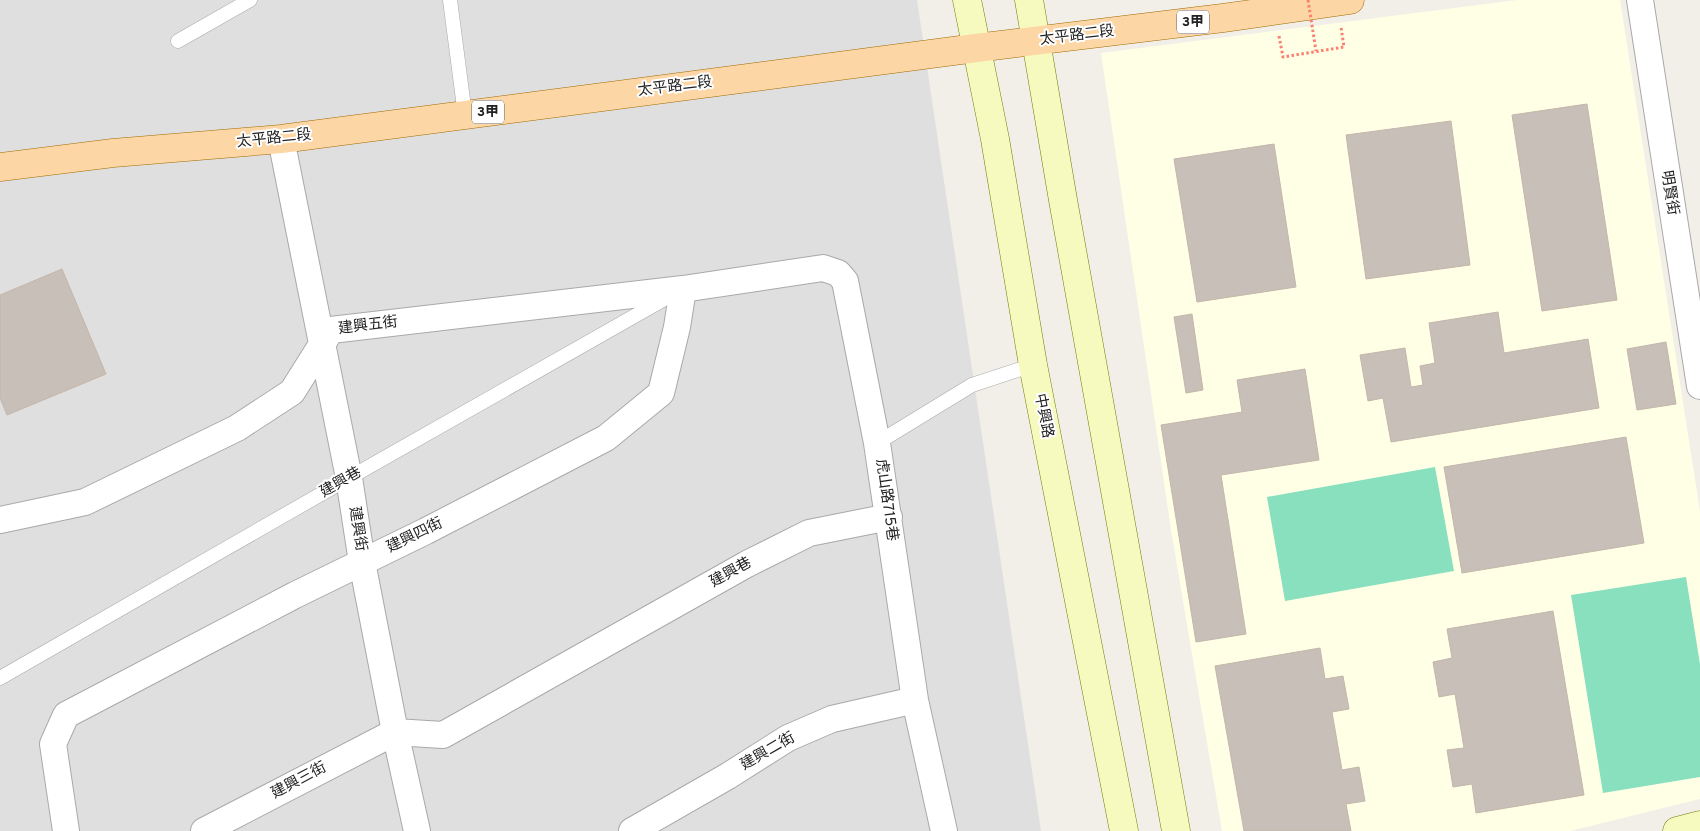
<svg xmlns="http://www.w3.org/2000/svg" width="1700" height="831" viewBox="0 0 1700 831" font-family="Overpass,'Noto Sans TC',sans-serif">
	<rect width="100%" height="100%" fill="#f2efe9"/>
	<path fill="#e0dfdf" d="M0 0H917L1041 831H0Z"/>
	<path fill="#ffffe5" d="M1517 0H1620L1700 511V799L1570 831H1222L1171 530 1101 53Z"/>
	<path fill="#88e0be" d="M1435 467 1454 571 1285 601 1267 497Z
		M1686 577 1700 664V777L1603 793 1571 595Z"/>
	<path fill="#c7bfb8" stroke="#c4b6ab" d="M1587 104 1617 300 1542 311 1512 115Z
		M1451 121 1470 265 1366 279 1346 135Z
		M1274 144 1296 287 1197 302 1174 159Z
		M62 269 106 374 7 415 0 398V295Z
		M1498 312 1504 353 1588 339 1599 408 1391 442 1383 398 1368 401 1360 355 1405 348 1411 387 1423 385 1420 366 1435 363 1429 323Z
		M1192 314 1203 390 1186 393 1174 317Z
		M1666 342 1676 404 1637 410 1627 349Z
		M1305 369 1319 460 1221 475 1246 634 1196 642 1161 425 1242 412 1237 380Z
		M1626 437 1644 543 1462 573 1444 467Z
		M1553 611 1584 795 1476 813 1472 784 1453 787 1447 750 1464 748 1455 694 1439 697 1433 662 1452 658 1447 629Z
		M1320 648 1325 679 1343 676 1349 709 1332 712 1342 770 1359 767 1365 801 1346 804 1351 831H1244L1215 666Z"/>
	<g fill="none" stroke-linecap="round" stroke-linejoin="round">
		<g stroke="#a9a9a9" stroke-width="15">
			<path id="lane" d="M450 0 465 115
				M178 41 250 0
				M877 443 972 385 1033 365
				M0 678 349 478 668 297"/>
		</g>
		<g stroke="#a9a9a9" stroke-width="28">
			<path id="street" d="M1640 0 1700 386
				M281 139 349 478 362 562 395 732 417 831
				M0 520 85 502 237 428 292 392 331 330 683 289 823 268 838 273 845 281 877 443 915 700 944 831
				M66 831 53 744 66 715 295 595 426 531 606 438 661 393 677 327 683 289
				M204 831 395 732 443 735 747 564 809 533 889 517
				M632 831 728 776 788 738 832 719 915 700"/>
		</g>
		<g stroke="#707d05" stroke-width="29">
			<path id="secondary" d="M967 0 995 139 1033 365 1124 831
				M1029 0 1063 200 1176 831
				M1677 831 1700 825"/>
		</g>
		<g stroke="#a06b00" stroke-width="29">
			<path id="primary" d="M0 167 113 153 281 139 976 48 1223 18 1350 0"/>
		</g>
		<path stroke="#fa8072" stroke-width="3" stroke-dasharray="2.5 2.5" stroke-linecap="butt" d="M1279 36 1283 57 1344 47 1341 27"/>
		<use href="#lane" stroke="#fff" stroke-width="14"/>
		<use href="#street" stroke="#fff" stroke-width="26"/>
		<use href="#secondary" stroke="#f7fabf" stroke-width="28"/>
		<use href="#primary" stroke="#fcd6a4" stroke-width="28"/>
		<path stroke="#fa8072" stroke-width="3" stroke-dasharray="2.5 2.5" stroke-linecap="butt" d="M1308 0 1316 51"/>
	</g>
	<g text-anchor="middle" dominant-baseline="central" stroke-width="4" stroke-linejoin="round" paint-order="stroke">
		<g fill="#fff" stroke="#646464" stroke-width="1">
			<rect x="1177" y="10.5" width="32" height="23" rx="4"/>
			<rect x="472" y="100.5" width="32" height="23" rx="4"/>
		</g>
		<g font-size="14" font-weight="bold" fill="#222">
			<text x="1193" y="22">3甲</text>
			<text x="488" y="112">3甲</text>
		</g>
		<g font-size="15" fill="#222" stroke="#fff">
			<text transform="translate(1077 36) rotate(-7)">太平路二段</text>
			<text transform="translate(675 87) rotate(-7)">太平路二段</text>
			<text transform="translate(274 139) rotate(-6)">太平路二段</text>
			<text transform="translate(1669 193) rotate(81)">明賢街</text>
			<text transform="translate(368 326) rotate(-7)">建興五街</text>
			<text transform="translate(1043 416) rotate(79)">中興路</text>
			<text transform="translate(341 483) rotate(-30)">建興巷</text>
			<text transform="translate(886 500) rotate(82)">虎山路715巷</text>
			<text transform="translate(357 529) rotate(81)">建興街</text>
			<text transform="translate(415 536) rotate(-26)">建興四街</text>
			<text transform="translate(731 573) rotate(-29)">建興巷</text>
			<text transform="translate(768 752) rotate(-30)">建興二街</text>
			<text transform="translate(299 781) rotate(-28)">建興三街</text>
		</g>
	</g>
</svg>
